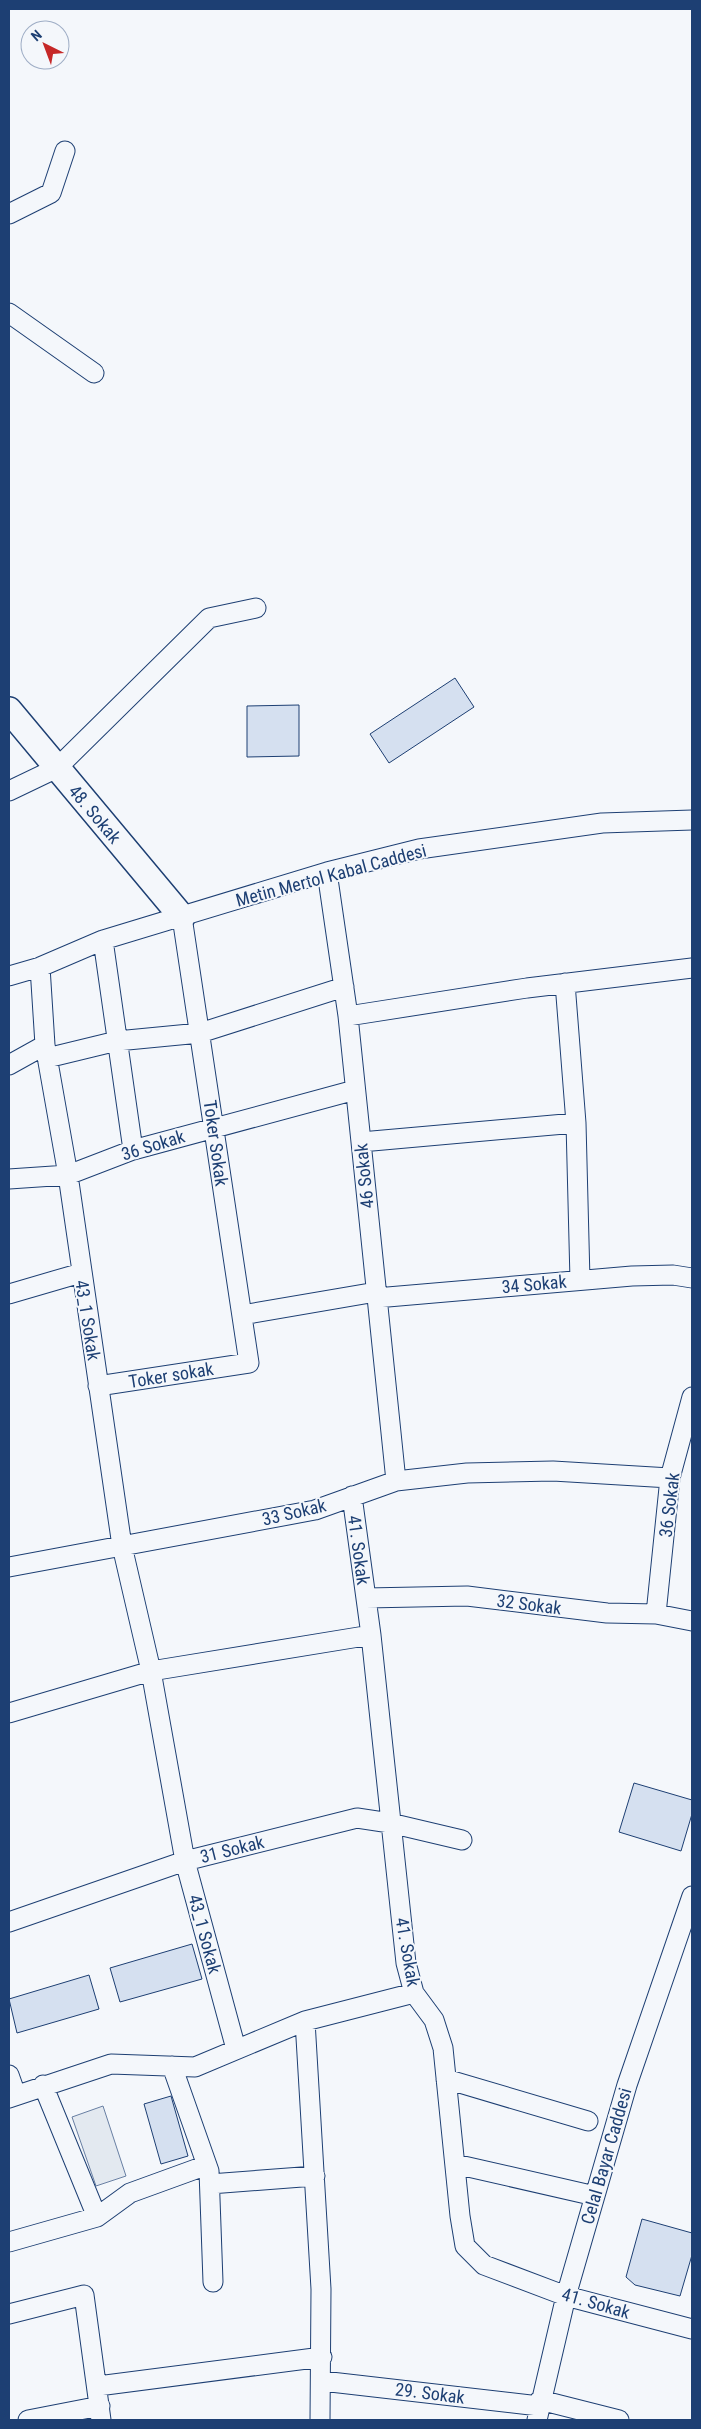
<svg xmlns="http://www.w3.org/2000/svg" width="701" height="2429" viewBox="0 0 701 2429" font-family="'Roboto Condensed',sans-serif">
	<rect width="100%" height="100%" fill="#f4f7fb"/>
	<path fill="#e3e9f0" stroke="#687fa3" d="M103 2106 126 2176 96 2186 72 2117Z"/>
	<path fill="#d5e0f0" stroke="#1d3f73" d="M455 678 474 707 389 763 370 734Z
		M299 705V756L247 757V706Z
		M634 1783 692 1800V1814L681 1851 619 1832Z
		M192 1944 202 1979 120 2002 110 1968Z
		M89 1975 99 2009 17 2033 9 1999Z
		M171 2096 188 2156 161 2164 144 2104Z
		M642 2219 692 2233V2255L680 2296 635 2285 626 2277Z"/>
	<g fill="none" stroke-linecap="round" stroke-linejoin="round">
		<g stroke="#1d3f73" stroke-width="21">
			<path id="minor" d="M9 214 51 193 65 151
				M9 313 94 373
				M9 791 57 768 209 618 256 608
				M327 872 348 1016 396 1481
				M103 940 133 1150
				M40 967 45 1045 68 1175 122 1546 151 1671 371 1635
				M9 976 40 967 103 940 327 872 419 849 602 823 692 820
				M565 983 576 1123 580 1280
				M348 1016 527 988 692 968
				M47 1058 117 1041 200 1033 344 987
				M9 1065 45 1045
				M361 1142 576 1123
				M9 1179 68 1175 133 1150 355 1090
				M9 1294 81 1273
				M376 1298 632 1276 673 1275 692 1278
				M242 1315 376 1292
				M98 1386 249 1363 182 917
				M352 1496 371 1635 406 1963 414 1993 434 2020 443 2048 460 2216 465 2246 484 2265 566 2296 692 2329
				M9 1567 315 1510 396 1481 467 1473 553 1471 670 1478
				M366 1598 467 1596 607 1613 656 1614 692 1621
				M656 1614 670 1478 692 1397
				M9 1713 151 1671 185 1861 236 2049
				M9 1922 185 1861 357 1818 390 1823 462 1840
				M305 2021 321 2289 320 2420
				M172 2066 209 2171 213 2282
				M9 2075 16 2095
				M446 2079 588 2121
				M43 2085 97 2217
				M9 2098 111 2064 195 2067 305 2021 414 1993
				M455 2164 595 2196
				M210 2184 315 2176
				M9 2242 97 2217 130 2193 207 2165
				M9 2314 84 2295 101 2420
				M322 2381 539 2406
				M98 2386 322 2357
				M540 2400 619 2420
				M28 2420 100 2406
				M537 2420 566 2296 627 2085 692 1896"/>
		</g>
		<g stroke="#1d3f73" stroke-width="28">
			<path id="major" d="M9 710 182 917"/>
		</g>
		<use href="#minor" stroke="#f4f7fb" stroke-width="19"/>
		<use href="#major" stroke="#f4f7fb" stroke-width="25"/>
	</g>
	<g text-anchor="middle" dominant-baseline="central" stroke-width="4" stroke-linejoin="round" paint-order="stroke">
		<g font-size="18" fill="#1d3f73" stroke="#f4f7fb">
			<text transform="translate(95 814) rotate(50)">48. Sokak</text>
			<text transform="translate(331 875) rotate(-15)">Metin Mertol Kabal Caddesi</text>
			<text transform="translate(216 1143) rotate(82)">Toker Sokak</text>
			<text transform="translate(153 1145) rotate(-17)">36 Sokak</text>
			<text transform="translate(364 1176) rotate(-96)">46 Sokak</text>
			<text transform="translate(534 1284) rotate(-5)">34 Sokak</text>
			<text transform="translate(88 1320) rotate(81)">43_1 Sokak</text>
			<text transform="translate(171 1375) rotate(-9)">Toker sokak</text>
			<text transform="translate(669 1505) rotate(-83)">36 Sokak</text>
			<text transform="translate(294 1512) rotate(-13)">33 Sokak</text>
			<text transform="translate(359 1550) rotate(82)">41. Sokak</text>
			<text transform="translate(529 1604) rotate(7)">32 Sokak</text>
			<text transform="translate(232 1849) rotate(-14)">31 Sokak</text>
			<text transform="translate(205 1934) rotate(75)">43_1 Sokak</text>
			<text transform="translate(408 1952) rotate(80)">41. Sokak</text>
			<text transform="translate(606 2156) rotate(-74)">Celal Bayar Caddesi</text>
			<text transform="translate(596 2303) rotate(16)">41. Sokak</text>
			<text transform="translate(430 2393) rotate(7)">29. Sokak</text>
		</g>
	</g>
	<rect width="701" height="2429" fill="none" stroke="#1d3f73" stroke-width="20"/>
	<g transform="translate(45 45) rotate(318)"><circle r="24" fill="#f4f7fb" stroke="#9eadc5"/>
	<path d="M0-4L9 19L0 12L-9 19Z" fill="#c62828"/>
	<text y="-8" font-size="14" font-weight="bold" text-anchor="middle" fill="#1d3f73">N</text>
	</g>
</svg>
